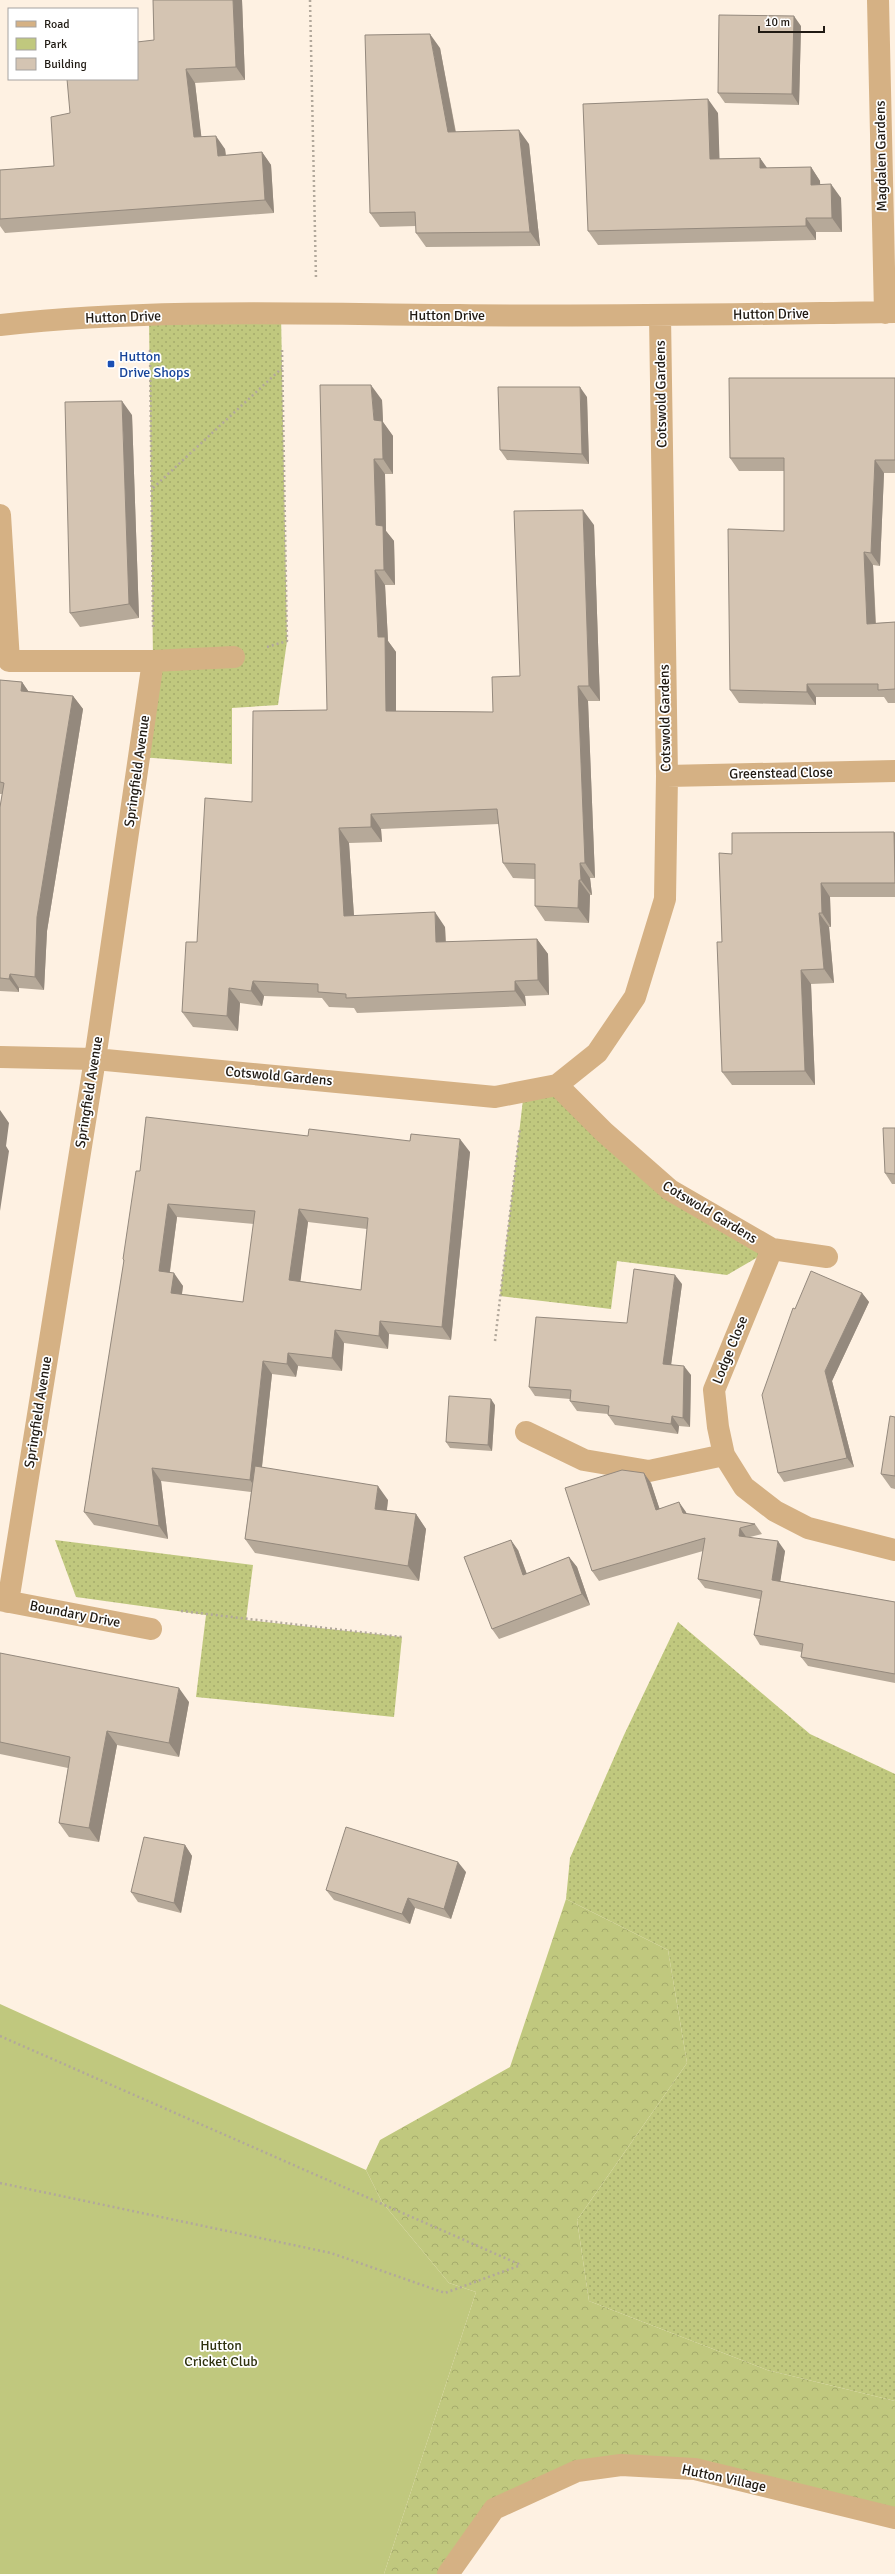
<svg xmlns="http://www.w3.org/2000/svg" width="895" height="2574" viewBox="0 0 895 2574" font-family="Signika,sans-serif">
	<defs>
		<pattern id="grass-dots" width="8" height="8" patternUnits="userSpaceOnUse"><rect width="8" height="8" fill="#c0c87e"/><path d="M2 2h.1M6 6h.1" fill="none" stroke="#a5ab6c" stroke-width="1.8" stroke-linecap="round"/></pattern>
		<pattern id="forest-crowns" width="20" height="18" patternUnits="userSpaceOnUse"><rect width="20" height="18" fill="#c0c87e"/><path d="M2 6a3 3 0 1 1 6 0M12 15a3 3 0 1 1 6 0" fill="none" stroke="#a5ab6c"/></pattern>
	</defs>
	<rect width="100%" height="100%" fill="#fef1e2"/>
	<path fill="url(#grass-dots)" d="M281 314 287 641 278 705 232 708V764L140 757 153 661 149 316Z
		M557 1085 604 1132 772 1249 727 1275 617 1261 611 1309 500 1296 524 1091Z
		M55 1540 253 1565 246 1620 402 1637 394 1717 196 1697 206 1615 76 1597Z
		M678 1622 810 1734 895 1774V2401L767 2370 589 2301 577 2220 687 2063 668 1950 566 1899 570 1858 624 1735Z"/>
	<path fill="url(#forest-crowns)" d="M566 1899 668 1950 687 2063 577 2220 589 2301 767 2370 895 2401V2518L695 2469 577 2471 494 2509 448 2574H384L476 2292 449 2283 382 2202 366 2170 380 2140 510 2067Z"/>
	<path fill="#c0c87e" d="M0 2004 366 2170 382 2202 449 2283 476 2292 384 2574H0Z"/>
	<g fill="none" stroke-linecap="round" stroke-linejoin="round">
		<path stroke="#b2a89b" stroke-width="2.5" stroke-dasharray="2 3" stroke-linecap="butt" d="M310 0 316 279
			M150 350 153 627
			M153 488 282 368
			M267 647 287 641 282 347
			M495 1341 520 1128
			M181 1611 402 1637
			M0 2036 521 2265
			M0 2183 331 2253 445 2293 521 2265"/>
		<path stroke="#d5b184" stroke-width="22" d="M878 0 885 313
			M0 325C152 308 306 314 459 315 604 317 749 314 895 312
			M0 515 9 661H153
			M667 776 895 771
			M0 1057 95 1059 495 1097 557 1085 597 1053 635 997 665 899 667 776 660 316
			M557 1085 604 1132 670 1190 772 1249 827 1257
			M772 1249 714 1390 718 1427 724 1455 744 1487 775 1511 808 1528 895 1550
			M526 1432 584 1460 649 1471 724 1455
			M0 1600 151 1629
			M8 1602 95 1059 153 661 234 657
			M448 2574 494 2509 577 2471 621 2465 695 2469 895 2518"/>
	</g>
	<path fill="#b6a999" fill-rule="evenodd" d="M153 0H242L245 80 195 83 201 137 225 149 226 155 262 152 271 165 274 213 5 233 0 226V170L54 166 70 113 154 40Z
		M801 26 799 105 725 103 718 93Z
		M440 48 456 132 529 144 540 246 426 247 416 233V226L380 227 370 213Z
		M718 113 719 159 760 158 766 168 811 167 820 181V185L841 198 842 232H816V240L598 245 588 231Z
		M895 378V473H884L880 566 873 565 876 623 895 622V703H888L884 697H816V705L739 703 730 690 784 531V471H739L730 458Z
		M587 397 589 464 507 460 500 450Z
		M382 400 383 422 393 436V474H385L386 531 394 541 395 585H385L388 641 396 652V711L493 712 520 676 594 525 600 701H588L595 878H590L592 895H590L589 923 545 921 535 906V879L513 878 503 863 499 824 381 829 382 842 349 843 354 916 445 927 446 942 537 939 548 954 549 995 525 996 526 1006 357 1013 354 1008 329 1007 322 998 264 996 262 1006 240 1003 238 1031 193 1027 182 1012 197 942 252 802 327 710Z
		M132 415 139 618 80 627 70 613Z
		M0 680 22 682 28 691 73 696 83 709 47 931 44 990 19 988V992L0 991V807L2 794H0Z
		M894 832 895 833V897H830L831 927H829L834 983 811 984 815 1085H732L722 1072 732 854Z
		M895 1128V1184H892L885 1173Z
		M308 1136 470 1152 451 1340 389 1334 388 1349 344 1343 342 1371 298 1366 296 1377 272 1374 262 1467 388 1500 387 1510 416 1514 426 1529 419 1581 255 1553 245 1539 251 1492 161 1481 168 1539 94 1525 84 1512 124 1262 123 1259 140 1171ZM177 1217 254 1224 243 1302 182 1294 183 1286 170 1272ZM308 1222 367 1229 361 1290 300 1281Z
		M682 1284 671 1364 691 1375 690 1427 679 1426 678 1434 615 1425 608 1415V1414L577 1411 570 1401V1399L535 1396 529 1387 627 1323Z
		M862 1293 869 1302 832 1381 854 1467 784 1482 778 1473Z
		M495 1405 492 1451 450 1448 446 1442Z
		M895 1417V1489L891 1488 881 1474Z
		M651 1483 659 1508 686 1512V1514L755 1524 762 1534 750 1537 785 1551 780 1581 895 1602V1683L808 1666 801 1657 802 1652 760 1645 754 1635 760 1599 705 1588 698 1579 703 1551 599 1581 592 1571Z
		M518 1550 527 1574 569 1557 577 1567 590 1605 499 1639 492 1629Z
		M0 1653 189 1702 179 1757 117 1745 99 1842 69 1837 59 1823 68 1768 0 1754Z
		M185 1845 192 1856 181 1913 138 1902 131 1892Z
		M466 1872 451 1919 415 1908 410 1924 334 1900 326 1890Z"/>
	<path fill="#94897d" d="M233 0H242L245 80 236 67Z
		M794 16 801 26 799 105 792 94Z
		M430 34 440 48 458 146 448 132Z
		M186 69 195 83 203 150 194 137Z
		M708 99 718 113 720 173 710 159Z
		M519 130 529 144 540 246 530 232Z
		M216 136 225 149 227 169 218 156Z
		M262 152 271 165 274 213 265 200Z
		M760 158 770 172 760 168Z
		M811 167 820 181 821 199 811 185Z
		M831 184 841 198 842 232 832 218Z
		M806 218 816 232V240L806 226Z
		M371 385 382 400 383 422 393 436V474L383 459 374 420Z
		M580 387 587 397 589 464 582 454Z
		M122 401 132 415 139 618 129 604Z
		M374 459 385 474 386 531 394 541 395 585 384 570 376 525Z
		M875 460 884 473 880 566 871 553Z
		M583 510 594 525 600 701 589 686Z
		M864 552 873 565 876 637 867 624Z
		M375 570 385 585 388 641 396 652V726L386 711 378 637Z
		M22 682 31 695 21 691Z
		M807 684 816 697V705L807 692Z
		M578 686 588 701 595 878 585 863Z
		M73 696 83 709 47 931 44 990 35 977 37 917Z
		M371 814 381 829 382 842 371 827Z
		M339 828 349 843 355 931 344 916Z
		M894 832 895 833V865Z
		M580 863 590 878 592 895 581 880Z
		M579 880 590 895 589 923 578 908Z
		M821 883 830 897 831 927 822 913Z
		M435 912 445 927 446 957 436 942Z
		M819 913 829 927 834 983 824 969Z
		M537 939 548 954 549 995 538 980Z
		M801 970 811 984 815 1085 805 1071Z
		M10 974 19 988V992L9 979Z
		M253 981 264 996 262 1006 251 991Z
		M515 981 525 996 526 1006 515 991Z
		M229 988 240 1003 238 1031 227 1016Z
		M0 1110 9 1123 6 1146 9 1151 0 1211Z
		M460 1139 470 1152 451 1340 442 1327Z
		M168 1204 177 1217 168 1284 159 1271Z
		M299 1209 308 1222 299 1293 289 1280Z
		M174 1273 183 1286 180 1306 171 1293Z
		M675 1275 682 1284 670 1373 663 1364Z
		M862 1293 869 1302 832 1381 854 1467 847 1458 825 1371Z
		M380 1321 389 1334 388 1349 379 1336Z
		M335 1330 344 1343 342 1371 332 1358Z
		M288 1353 298 1366 296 1377 287 1364Z
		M263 1361 272 1374 259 1493 250 1480Z
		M684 1366 691 1375 690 1427 683 1418Z
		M491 1399 495 1405 492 1451 488 1445Z
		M672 1416 679 1426 678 1434 671 1424Z
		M152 1468 161 1481 168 1539 159 1526Z
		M644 1473 651 1483 663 1519 656 1510Z
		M378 1486 388 1500 385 1523 375 1509Z
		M679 1502 686 1512 690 1523 683 1513Z
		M416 1514 426 1529 419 1581 408 1566Z
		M740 1528 747 1538 739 1536Z
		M511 1540 518 1550 531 1586 523 1575Z
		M778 1541 785 1551 779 1590 772 1580Z
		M569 1557 577 1567 590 1605 582 1594Z
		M179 1688 189 1702 179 1757 169 1743Z
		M107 1731 117 1745 99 1842 89 1828Z
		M185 1845 192 1856 181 1913 174 1903Z
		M458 1862 466 1872 451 1919 444 1909Z
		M408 1898 415 1908 410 1924 402 1914Z"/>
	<path fill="#d4c4b2" stroke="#94897d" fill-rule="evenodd" d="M153 0H233L236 67 186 69 194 137 216 136 218 156 262 152 265 200 0 219V170L54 166 51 117 70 113 67 79H137V42L154 40Z
		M719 15 794 16 792 94 718 93Z
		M430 34 448 132 519 130 530 232 416 233 415 212 370 213 365 35Z
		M708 99 710 159 760 158V168L811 167V185L831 184 832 218H806V226L588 231 583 104Z
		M729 378H895V460H875L871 553 864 552 867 624 895 622V689L878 690V684H807V692L730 690 728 529 784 531V458H730Z
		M320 385H371L374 420 382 421 383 459H374L376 525 383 526 384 570H375L378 637H385L386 711 493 712 492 677 520 676 514 511 583 510 589 686H578L585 863H580L581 880H579L578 908 535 906V864L503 863 497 809 371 814V827L339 828 344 916 435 912 436 942 537 939 538 980 515 981V991L346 998V994L318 992V984L253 981 251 991 229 988 227 1016 182 1012 186 942H197L205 798 252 802 253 711 327 710Z
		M498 387H580L582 454 500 450Z
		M122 401 129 604 70 613 65 402Z
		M0 680 22 682 21 691 73 696 37 917 35 977 10 974 9 979 0 978V807L4 783 0 782Z
		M894 832 895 883H821L822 913H819L824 969 801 970 805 1071 722 1072 717 942H722L719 853 732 854V833Z
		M146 1117 308 1136 309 1129 410 1141 411 1134 460 1139 442 1327 380 1321 379 1336 335 1330 332 1358 288 1353 287 1364 263 1361 250 1480 152 1468 159 1526 84 1512 124 1260 123 1259 136 1171H140ZM168 1204 255 1211 243 1302 171 1293 174 1273 159 1271ZM299 1209 368 1218 361 1290 289 1280Z
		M883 1128H895V1174L885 1173Z
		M634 1269 675 1275 663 1364 684 1366 683 1418 672 1416 671 1424 608 1415 609 1406 570 1401 571 1390 529 1387 536 1317 627 1323Z
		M811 1271 862 1293 825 1371 847 1458 778 1473 762 1395 793 1308 795 1309Z
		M449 1396 491 1399 488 1445 446 1442Z
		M890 1416 895 1417V1476L881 1474Z
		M255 1466 378 1486 375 1509 416 1514 408 1566 245 1539Z
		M622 1470 644 1473 656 1510 679 1502 683 1513 755 1524 740 1528 739 1536 778 1541 772 1580 895 1602V1674L801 1657 803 1644 754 1635 762 1591 698 1579 705 1538 592 1571 565 1488Z
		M511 1540 523 1575 569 1557 582 1594 492 1629 464 1557Z
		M0 1653 179 1688 169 1743 107 1731 89 1828 59 1823 70 1757 0 1742Z
		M346 1827 458 1862 444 1909 408 1898 402 1914 326 1890Z
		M144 1837 185 1845 174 1903 131 1892Z"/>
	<rect fill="#1a4fb4" stroke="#fff" stroke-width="1.5" x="107" y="360" width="8" height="8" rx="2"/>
	<g text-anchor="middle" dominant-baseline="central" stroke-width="3.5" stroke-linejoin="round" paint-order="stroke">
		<g font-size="14" fill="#201a13" stroke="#fff">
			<text transform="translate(881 156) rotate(-91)">Magdalen Gardens</text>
			<text transform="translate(771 314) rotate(-1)">Hutton Drive</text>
			<text x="447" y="315">Hutton Drive</text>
			<text transform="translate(123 317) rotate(-2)">Hutton Drive</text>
			<text transform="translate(661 394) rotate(-91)">Cotswold Gardens</text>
			<text transform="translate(665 718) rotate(-91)">Cotswold Gardens</text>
			<text transform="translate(137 771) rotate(-82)">Springfield Avenue</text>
			<text transform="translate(781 773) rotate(-1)">Greenstead Close</text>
			<text transform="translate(279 1076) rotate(5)">Cotswold Gardens</text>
			<text transform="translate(89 1092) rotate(-81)">Springfield Avenue</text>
			<text transform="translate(710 1212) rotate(31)">Cotswold Gardens</text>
			<text transform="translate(730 1350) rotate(-68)">Lodge Close</text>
			<text transform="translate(38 1412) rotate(-81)">Springfield Avenue</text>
			<text transform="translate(75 1614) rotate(11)">Boundary Drive</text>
			<text transform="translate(724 2478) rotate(12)">Hutton Village</text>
		</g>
		<g font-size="14" fill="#164399" stroke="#fff" text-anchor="start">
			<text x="119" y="356">Hutton<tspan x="119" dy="16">Drive Shops</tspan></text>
		</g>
		<g font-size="14" fill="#2f320f" stroke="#fff">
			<text x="221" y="2345">Hutton<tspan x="221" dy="16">Cricket Club</tspan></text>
		</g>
	</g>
	<rect x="8" y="8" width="130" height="72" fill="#ffffff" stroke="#a6a3a1"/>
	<rect x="16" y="21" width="20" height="6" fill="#d5b184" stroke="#a6a3a1"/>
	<text x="44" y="28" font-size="12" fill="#201a13">Road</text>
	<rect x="16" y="38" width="20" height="12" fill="#c0c87e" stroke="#a6a3a1"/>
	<text x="44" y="48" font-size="12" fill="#201a13">Park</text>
	<rect x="16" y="58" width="20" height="12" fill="#d4c4b2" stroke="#a6a3a1"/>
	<text x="44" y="68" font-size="12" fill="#201a13">Building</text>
	<path d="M759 26v6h65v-6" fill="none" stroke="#201a13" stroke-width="2"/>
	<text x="765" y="26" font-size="12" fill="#201a13" stroke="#ffffff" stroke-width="3" paint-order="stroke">10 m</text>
</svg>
